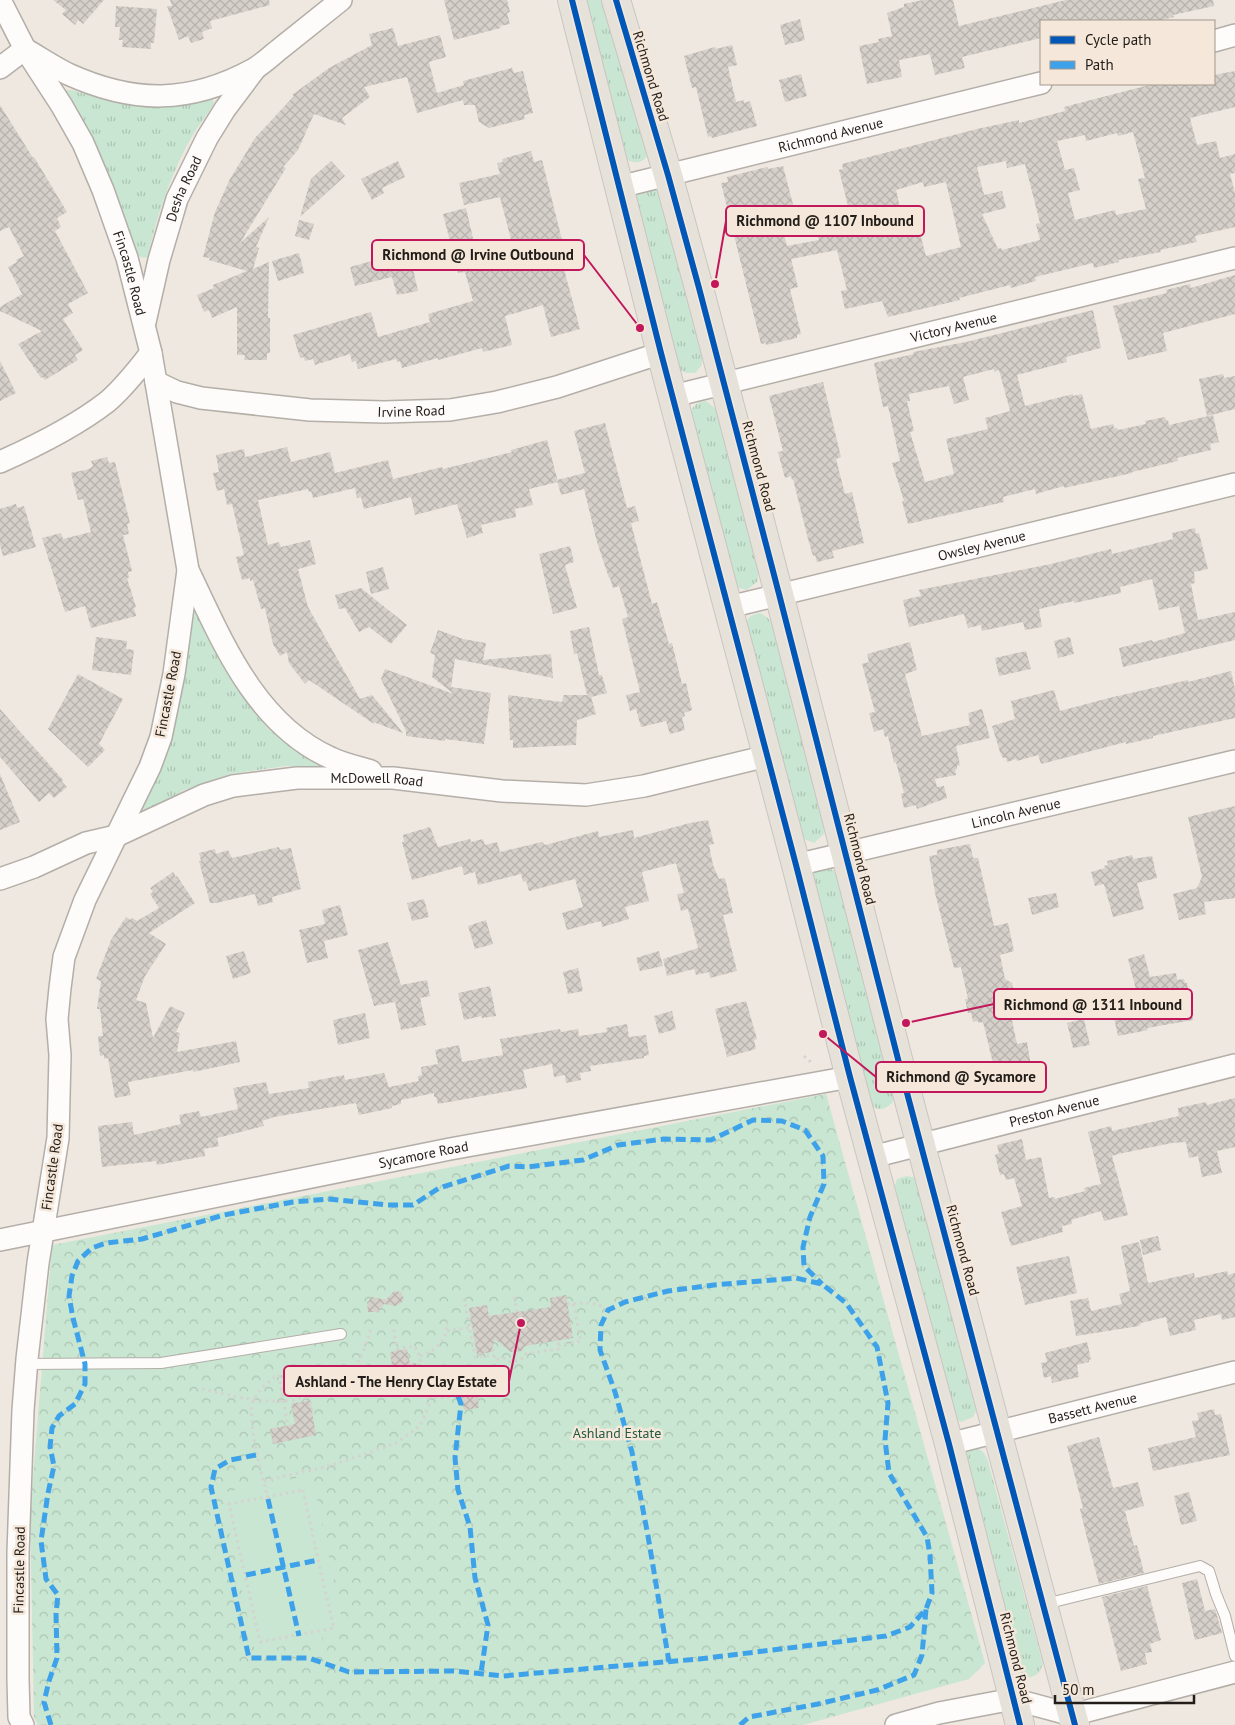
<svg xmlns="http://www.w3.org/2000/svg" width="1235" height="1725" viewBox="0 0 1235 1725" font-family="'PT Sans',sans-serif">
	<defs>
		<pattern id="grass-tufts" width="24" height="20" patternUnits="userSpaceOnUse" patternTransform="scale(1.25)"><rect width="24" height="20" fill="#c8e6d1"/><path d="M3 7l-1-3M5 7V3M7 7l1-3M15 17l-1-3M17 17v-4M19 17l1-3" fill="none" stroke="#acc5b3"/></pattern>
		<pattern id="forest-crowns" width="20" height="18" patternUnits="userSpaceOnUse" patternTransform="scale(1.25)"><rect width="20" height="18" fill="#c8e6d1"/><path d="M2 6a3 3 0 1 1 6 0M12 15a3 3 0 1 1 6 0" fill="none" stroke="#acc5b3"/></pattern>
		<pattern id="building-cross-hatch" width="8" height="8" patternUnits="userSpaceOnUse" patternTransform="scale(1.25)"><rect width="8" height="8" fill="#d5d0c9"/><path d="M0 0l8 8M0 8l8-8" fill="none" stroke="#b7b2ac"/></pattern>
	</defs>
	<rect width="100%" height="100%" fill="#efe8e0"/>
	<path fill="url(#grass-tufts)" d="M583 0H603L648 154C643 164 635 164 626 159Z
		M63 90H71L124 104 174 103 212 97 214 103C208 114 200 123 194 133 173 168 156 217 148 257 141 259 138 256 134 250Z
		M657 189 659 194 702 357V365L695 373H687L680 370 676 363 634 193Z
		M706 401 717 410 758 572V581L747 590 739 588 734 582 690 414C693 406 696 402 706 401Z
		M185 601 198 609 231 679 269 729 306 755 328 767 286 766 230 774 184 790 152 811 142 815 138 813Z
		M760 613 767 617 773 625 824 824 825 833 814 843 802 838 744 628C747 618 750 615 760 613Z
		M827 868 833 870 839 879 893 1094V1102C885 1110 880 1111 871 1106L811 876 816 870Z
		M907 1176 917 1178 923 1194 976 1411 973 1417 961 1422 952 1417 898 1200 895 1185 897 1179Z
		M977 1447 983 1452 987 1458 1043 1664C1039 1675 1035 1677 1023 1678L1016 1672 964 1450Z"/>
	<path fill="url(#forest-crowns)" d="M826 1094 985 1663 969 1679 803 1725H38L34 1717 30 1514 52 1245Z"/>
	<path fill="#c8e6d1" d="M312 1475 345 1633 255 1652 221 1493Z"/>
	<path fill="url(#building-cross-hatch)" fill-rule="evenodd" d="M53 0H104L83 24 78 20 75 25 62 14 66 10Z
		M170 0H269L270 5 210 21 212 28 202 32 204 39 191 43 188 36 179 40 167 6H172Z
		M444 0H507L510 12 507 13 510 24 500 26 501 28 454 40Z
		M923 0H953L959 26 1066 0H1213L1214 6 1173 15 1174 17 1157 21H1041V38L962 57 965 68 935 75 930 54 899 60 902 77 867 84 859 46 879 42 878 39 892 36 887 13 904 7V4Z
		M116 6 157 9 154 43H151V49L122 47 123 40H119L120 27H115Z
		M800 19 805 40 785 45 780 25Z
		M393 28 398 46 440 35 446 57 429 62 437 93 464 85 463 81 512 68 514 73 523 71 533 113 524 115 525 119 489 128 479 122 475 105H464L463 100 417 113 407 77 364 87 370 97 342 118 346 125 314 114 298 150 283 167 286 168 240 243 269 217 256 247 259 248 253 269 269 262 268 318H270V353H267V360H244L245 355H237V307L212 318 209 310 204 312 197 295 214 288 213 285 247 271 209 260 210 258 203 257 215 212 230 179 255 138 294 96 292 95 329 68 372 45 369 34Z
		M732 45 737 65 728 67 736 102 744 100V103L750 101 757 126 712 138 711 136 708 137 696 87 692 88 684 56 715 47 716 49Z
		M1235 71V107L1190 118 1197 145 1216 141 1220 158 1235 154V173L1230 174 1235 193V227L1195 236 1197 242 1160 250 1161 252 1118 260 1119 262 1094 268 1093 263 1035 277 1036 281 1011 288 1010 285 959 298 960 300 888 317 882 301 845 309 841 291 847 290 837 250 791 259 798 287 790 289 801 334 797 335V338L766 345V343L761 344 721 183 728 182 727 177 767 167 768 169 783 166 794 208 778 212 787 246 819 240 818 235 853 226 839 170 843 169 842 164 977 129 1019 120V123L1065 111 1064 107 1153 84H1214V75ZM1133 132 1145 178 1138 179 1146 209 1116 215 1115 210 1075 220 1068 193 1080 190 1074 168 1065 170 1057 141 1085 135 1086 141 1117 133 1118 136ZM1006 161 1007 168 1025 164 1040 223 1036 224 1040 240 1002 250 1001 248 998 249 982 214 1006 208 1002 191 984 195 977 167ZM923 182 924 187 946 182 961 247 926 256 919 230 906 234 896 190Z
		M801 74 807 96 785 102 779 80Z
		M0 105 33 158 34 157 67 212 57 218 61 227 55 231 88 293 68 304 73 313 63 319 83 350 75 355 78 360 45 380 43 377 41 378 18 344 42 331 0 311V307L22 294 8 267 17 262 16 260 24 256 9 227 0 231Z
		M531 151 534 162 542 160 566 256 561 258 580 329 551 337 543 305 505 316 512 345 483 352 482 348 438 360V358L402 368 400 361 397 362 396 359 358 369 356 361 352 362 350 354 315 365 313 359 305 361 304 357 300 358 293 335 371 312 378 337 430 322 428 314 473 301 465 272 458 273 443 214 466 208 480 269 516 259 500 197 464 205 459 183 500 174 497 163 503 162 502 159Z
		M331 161 345 176 300 217 311 179Z
		M398 161 405 177 382 188 384 193 372 200 361 179Z
		M299 220 314 224 309 240 295 236Z
		M409 251 418 291 397 295 392 277 355 286 350 267Z
		M299 253 304 273 278 281 272 261Z
		M1235 275V314L1163 333 1167 351 1128 360 1113 306 1167 293 1166 290 1190 284 1191 288Z
		M1093 310 1101 348 1066 357 1067 362 1017 375 1025 406 1073 394V396L1082 394 1091 429 1113 424 1114 428H1117L1118 430 1146 424 1145 421 1165 417 1166 420H1168L1169 425 1213 415 1219 442 1210 444 1211 450 1177 458 1178 461 1132 472V473L1064 488V486L1036 494 1035 489 1003 497 1004 502 908 524 902 501H904L892 463 900 461 888 406 883 407 874 363 914 354 913 352 966 342ZM994 369V372L999 370 1010 411 985 418 988 429 946 439 954 474 925 482 910 432 914 431 907 401H910L909 394 949 386 954 404 969 400 963 377Z
		M0 361 16 393 0 401Z
		M1223 374 1224 378 1235 376V409L1207 416 1199 379Z
		M823 382 841 457 836 459 845 494 852 492 864 543 832 551 834 558 817 562 815 555 813 556 808 539 793 479 792 480 791 476 785 478 778 452 783 451 769 396Z
		M605 423 627 508 635 506 639 521 631 523 652 604 657 602 669 644 672 643 682 684 686 683 692 710 684 713 685 716 682 717 685 730 670 734 666 721 641 727 636 709 630 711 626 695 640 692 622 619 628 617 619 586 613 588 610 578H609L597 542 584 489 561 495 557 480 585 473 574 431Z
		M547 440 558 482 529 489 533 505 515 509 516 517 481 525 483 533 467 538 457 504 415 515 411 497 364 509 361 497 357 498 355 488 313 498 311 491 309 492 308 489 258 500 268 545 279 542 281 547 310 540 316 564 298 569 308 607 360 699 372 695 403 733 373 722 374 724 309 680 305 684 289 663 287 652 280 656 273 644 265 608 261 609 253 580 250 581V578L242 580 236 557 244 555 232 504 227 505 224 489 217 491 213 473 219 472 216 455 244 449 245 457 287 447 291 462 330 452 335 473 388 460 393 479 442 467 443 469 512 452 511 450Z
		M107 457 109 463 115 462 130 523 127 524 129 534 123 535 132 571 128 572 129 578H127L136 607 134 608 136 616 91 628 85 606 65 612 42 538 61 533 63 539 91 532 83 499 78 500 71 473 89 469 93 466 91 461Z
		M16 504 17 508 24 506 36 547 3 556 0 545V509Z
		M1195 528 1196 534 1199 533 1208 569 1194 572 1195 583 1191 584 1198 620 1235 612V640L1123 667 1119 648 1152 640 1153 642 1185 633 1179 606 1159 610 1152 579 1120 587 1121 593 1074 603V601L1039 609 1042 627 1025 630 1023 622 982 631 981 625 968 628 964 614 909 627 903 600 921 596 919 590 1051 564 1111 549 1112 554 1173 539 1172 533Z
		M570 546 574 562 565 565 577 608 553 614 539 554Z
		M383 567 389 589 371 594 366 572Z
		M361 588 407 625 391 644 369 627 359 632 345 608 339 609 335 595Z
		M589 627 599 675H602L607 693 591 697 596 714 577 720 576 745 513 748V740H510L508 695 562 702 564 695H587L577 653 574 654 570 631Z
		M438 630 463 639 486 643 483 660 551 654 553 678 455 659 451 687 491 693 484 744 445 739V741L406 736V731L381 679 385 669 454 694 432 677 435 655 430 653Z
		M96 637 127 641 126 649 134 650 131 675 92 670Z
		M1070 637 1074 654 1058 658 1054 641Z
		M910 642 917 670 905 674 922 736 970 725 968 713 982 709 990 738 956 746 960 765 957 766V769L955 770 956 775 935 779 937 787 944 786 947 798 917 809 916 805 904 808 901 794 904 793 896 762 894 763 888 736 885 737 883 729 874 732 869 713 875 712 862 664 869 662 867 654Z
		M1026 651 1031 669 999 676 995 658Z
		M1231 671 1235 689V718L1153 736V738L1126 744V742L1041 764 1038 755 1017 761 1016 759 1007 762 1006 758H1003L1000 752 992 726 1015 719 1011 701 1054 690 1060 711 1109 698 1188 680V682Z
		M78 674 123 699 99 744 105 750 88 767 48 729Z
		M0 709 63 780 62 782 67 787 54 798 49 793 39 802 0 757Z
		M0 774 20 822 0 830Z
		M1235 806V898L1204 902 1206 914 1179 920 1173 894 1197 888 1202 877 1188 817Z
		M708 820 714 844 709 845 713 865 719 879 725 878 733 913 723 915 737 971 710 978 709 972 696 975 694 969 667 976 663 959 698 948 688 909 681 911 677 894 684 893 676 863 642 872 649 901 625 907 629 919 602 927 601 921 567 930 562 913 583 907 575 879 529 891 526 881 523 882 521 874 478 885 475 872 464 875 462 866 412 880 402 842H404L403 835 430 827 438 847 470 839 471 842 483 839 485 845 497 842 500 852 542 842 545 845 598 831 599 837 633 830 634 838 690 823Z
		M970 844 973 858H978L994 926 1008 923 1014 951 1000 955 1005 979 1012 983 1016 1004 1009 1006 1017 1044 1027 1042 1031 1066 996 1076 983 1022 979 1023 978 1021 973 1022 971 1013H968L965 999H968L961 967 954 968 935 893 929 856 937 855V850Z
		M279 847 280 850 291 848 301 889 272 897 273 902 258 906 255 894 216 903H210L199 861H201L199 853 215 849 216 854 228 850 232 858Z
		M1132 855 1133 859 1152 856 1157 878 1137 883 1144 909 1113 917 1104 884 1095 886 1091 872 1105 868 1104 866 1108 865 1107 861Z
		M173 872 176 877 177 876 195 903 149 933 166 944 145 976 136 1000 146 1003 153 1038 170 1006 185 1013 176 1032 180 1033 177 1052 236 1041 240 1062 193 1072V1070L128 1082 131 1095 115 1098 108 1058 104 1059V1055L100 1056 98 1036H103L100 1009H97L101 981 96 979 111 940 126 917 130 920 132 918 137 921 159 908 150 894 153 892 150 888Z
		M1056 893 1059 907 1032 915 1028 898Z
		M424 899 429 917 412 921 407 903Z
		M340 905 348 935 324 941 328 958 307 963 299 930 325 924 322 910Z
		M486 920 493 944 475 949 468 926Z
		M388 942 401 985 427 980 430 996 420 998 426 1025 401 1030 395 1002 374 1006 358 950Z
		M244 951 251 973 233 979 226 956Z
		M659 951 663 966 640 971 636 958Z
		M1144 954 1150 977 1176 973 1177 980 1184 979 1185 983H1187L1193 1020 1147 1028 1148 1030 1118 1036 1112 1009 1139 1001 1128 959Z
		M578 968 583 991 568 994 563 972Z
		M490 986 496 1016 482 1018 481 1016 464 1020 458 993Z
		M746 1001 757 1039 754 1040 756 1049 727 1057 715 1009Z
		M672 1011 676 1029 659 1034 654 1016Z
		M365 1013 370 1038 338 1045 333 1020Z
		M1084 1019 1090 1045 1073 1048 1067 1023Z
		M627 1024 629 1037 646 1035 649 1055 644 1056V1058L590 1066 591 1071 580 1073 581 1080 566 1083 565 1075 554 1077 552 1064 523 1070 527 1088 438 1104 436 1097H434V1093L401 1100V1104L392 1106V1108L359 1115 356 1103 274 1117 262 1121 264 1126 217 1138 219 1146 204 1149 205 1156 157 1165 156 1161 102 1167 98 1126 132 1122 134 1135 181 1124 179 1115 199 1111 201 1117 238 1109 233 1088 266 1082 269 1094 309 1088 308 1082 344 1075 345 1080 384 1073 389 1087 419 1081 418 1076 422 1075 421 1067 438 1064 435 1050 459 1045 462 1062 503 1055 500 1039 560 1029 561 1032 578 1029 579 1036 607 1032 606 1028Z
		M1235 1098V1147L1217 1151 1222 1173 1202 1177 1198 1156 1189 1158 1186 1142 1172 1143 1118 1154 1112 1156 1128 1215 1104 1221 1101 1211 1071 1220 1072 1224 1062 1226 1063 1232 1011 1246 1001 1212 1022 1206 1014 1178 1006 1180 1004 1174 1000 1175 995 1155 999 1153 997 1145 1022 1139 1026 1160 1041 1157 1049 1198 1054 1197 1055 1199 1085 1191 1084 1188 1101 1184 1088 1132 1111 1126 1112 1131 1179 1116 1178 1108 1206 1102 1207 1105Z
		M1158 1236 1161 1250 1143 1255 1140 1240Z
		M1139 1242 1148 1283 1194 1273 1195 1278 1227 1271 1228 1275 1235 1273V1317L1222 1320 1221 1314 1194 1320 1196 1330 1170 1336 1166 1317 1141 1323 1139 1326 1076 1336 1070 1301 1088 1298 1091 1311 1122 1304 1119 1294 1130 1291 1121 1246Z
		M1069 1256 1077 1293 1025 1305 1016 1267Z
		M394 1291 401 1292 404 1299 401 1303 395 1306 384 1304 378 1312H368L367 1303 372 1297 386 1300Z
		M566 1295 573 1338 525 1346 522 1351 511 1352 495 1339 491 1352 477 1355 469 1308 487 1305 489 1316 551 1307 550 1298Z
		M1087 1342 1091 1359 1089 1360V1362L1077 1365 1079 1377 1052 1383 1051 1376 1044 1378 1041 1363 1047 1362 1045 1353Z
		M407 1349 410 1364 416 1363 419 1379 414 1380 416 1392 397 1396 390 1352Z
		M477 1393 479 1408 464 1410 462 1396Z
		M310 1400 316 1435 273 1444 270 1429 295 1424 291 1404Z
		M1214 1409 1215 1415 1221 1414 1230 1455 1153 1471 1148 1448 1196 1437 1192 1421 1199 1420 1197 1413Z
		M1099 1437 1113 1488 1138 1482 1144 1506 1125 1511 1134 1546 1137 1545 1144 1573 1099 1584 1086 1534 1080 1509 1083 1508 1067 1446Z
		M1189 1492 1197 1521 1181 1525 1174 1496Z
		M1197 1579 1205 1611 1215 1609 1222 1633 1195 1640 1182 1583Z
		M1147 1586 1161 1640 1150 1644 1152 1652 1145 1653 1147 1664 1121 1671 1102 1597Z"/>
	<g fill="none" stroke-linecap="round" stroke-linejoin="round">
		<g stroke="#b4aea8" stroke-width="12">
			<path id="lane" d="M27 1364 161 1363 341 1334
				M1045 1604 1200 1566 1209 1571 1216 1594 1225 1616 1235 1656"/>
		</g>
		<g stroke="#b4aea8" stroke-width="24">
			<g id="street">
				<path id="s1" d="M0 0 25 49 62 106 83 143 103 190 127 258 151 353 188 570 174 674 161 737 150 767 85 900 64 957 60 988 57 1019 60 1055 58 1138 38 1263 27 1359 23 1410 18 1553V1679L19 1717 23 1725"/>
				<path d="M1214 41 1235 35"/>
				<path d="M0 68 25 49C39 57 54 67 68 74 134 104 190 104 254 69 264 63 272 55 281 48 301 32 321 16 341 0"/>
				<path id="s2" d="M619 187 1041 83"/>
				<path id="s3" d="M145 322 159 260 177 199 207 138 225 109 255 69"/>
				<path id="s4" d="M156 382 177 392 201 398 310 410 384 412 450 410 497 402 557 387 661 353"/>
				<path id="s5" d="M673 396 1235 258"/>
				<path d="M0 462C36 446 76 426 107 402 124 388 137 370 151 353"/>
				<path d="M188 570C222 641 255 724 331 758 343 764 358 767 371 771"/>
				<path id="s6" d="M729 607 1235 484"/>
				<path id="s7" d="M796 865 1235 761"/>
				<path id="s8" d="M0 879 34 867 86 843 116 836 204 795 233 786 297 778H393L502 791 586 795 644 786 767 756"/>
				<path id="s9" d="M872 1157 1235 1065"/>
				<path id="s10" d="M0 1240 450 1149 850 1077"/>
				<path id="s11" d="M949 1444 1235 1372"/>
				<path d="M896 1725 939 1713 1013 1699 1072 1715 1235 1672"/>
			</g>
		</g>
		<g stroke="#c9c5c1" stroke-width="30">
			<path id="primary" d="M572 0 661 353 796 865 850 1077 949 1444 1020 1725
				M616 0 668 175 699 288 779 594 898 1059 1075 1725"/>
		</g>
		<path stroke="#d5d3d0" stroke-width="3" stroke-dasharray="2.5 4" stroke-linecap="butt" d="M804 1056 813 1064
			M514 1297 517 1312
			M464 1298 475 1357 494 1355
			M567 1304C582 1303 597 1301 608 1310
			M447 1331 472 1327
			M558 1345 581 1341 573 1303
			M493 1349 495 1360 504 1358 511 1362 521 1360 525 1354 559 1349 558 1341
			M420 1356C436 1351 448 1339 447 1322
			M305 1370 313 1414
			M279 1375 288 1427
			M202 1389C251 1400 300 1414 342 1378 346 1374 353 1370 356 1365 363 1354 367 1341 371 1329
			M428 1398 458 1396
			M264 1481 329 1466 368 1453 396 1443 420 1426 429 1405 428 1394 418 1351 414 1346 397 1349 393 1325
			M303 1490 318 1560 334 1628 260 1642 229 1504Z
			M268 1499C263 1479 245 1416 254 1399 259 1390 268 1382 276 1376"/>
		<use href="#lane" stroke="#fdfcfa" stroke-width="10"/>
		<use href="#street" stroke="#fdfcfa" stroke-width="21"/>
		<use href="#primary" stroke="#e6e2da" stroke-width="28"/>
		<path stroke="#3ea2ea" stroke-width="5" stroke-dasharray="10 5" stroke-linecap="butt" d="M458 1396 461 1404 455 1458 458 1490 470 1527 475 1578 488 1625 481 1673
			M256 1455 230 1460 215 1469 211 1487 249 1658H309L349 1672 454 1671 503 1676 699 1659 886 1636 910 1627 926 1609 932 1593 930 1555 927 1537 889 1473 885 1440 888 1403 877 1347 846 1303 822 1284 796 1278 714 1285 668 1291 625 1302 608 1310 601 1325 600 1350 615 1392 632 1452 648 1536 669 1662
			M268 1499 299 1636
			M246 1575 318 1560
			M51 1725 44 1702 49 1681 57 1658 56 1613 58 1595 46 1579 41 1541 48 1493 54 1466 50 1447 52 1428 59 1416 75 1404 85 1384V1364L73 1318 69 1296 72 1276 78 1261 92 1248 106 1243 142 1239 224 1215 293 1202 328 1199 387 1205H413L439 1188 509 1166 527 1167 583 1160 618 1145 664 1139 711 1140 753 1120 782 1121 805 1130 823 1156 824 1184 810 1217 803 1247 804 1266 822 1284
			M740 1725 749 1717 818 1704 877 1690 914 1675 922 1655 926 1609"/>
		<g stroke="#f5e8da" stroke-width="9">
			<path id="cycleway" d="M572 0 661 353 796 865 850 1077 949 1444 1020 1725
				M616 0 668 175 699 288 779 594 898 1059 1075 1725"/>
		</g>
		<use href="#cycleway" stroke="#0057b8" stroke-width="6"/>
	</g>
	<g text-anchor="middle" dominant-baseline="central" stroke-width="5" stroke-linejoin="round" paint-order="stroke">
		<g font-size="14" fill="#221d18" stroke="#f5e8da">
			<text transform="translate(651 76) rotate(73)">Richmond Road</text>
			<text stroke="none"><textPath href="#s2" startOffset="218">Richmond Avenue</textPath></text>
			<text stroke="none"><textPath href="#s3" startOffset="139">Desha Road</textPath></text>
			<text stroke="none"><textPath href="#s1" startOffset="304">Fincastle Road</textPath></text>
			<text stroke="none"><textPath href="#s5" startOffset="289">Victory Avenue</textPath></text>
			<text stroke="none"><textPath href="#s4" startOffset="259">Irvine Road</textPath></text>
			<text transform="translate(759 466) rotate(75)">Richmond Road</text>
			<text stroke="none"><textPath href="#s6" startOffset="260">Owsley Avenue</textPath></text>
			<text transform="translate(168 694) rotate(-79)">Fincastle Road</text>
			<text stroke="none"><textPath href="#s8" startOffset="396">McDowell Road</textPath></text>
			<text stroke="none"><textPath href="#s7" startOffset="226">Lincoln Avenue</textPath></text>
			<text transform="translate(860 859) rotate(76)">Richmond Road</text>
			<text stroke="none"><textPath href="#s9" startOffset="188">Preston Avenue</textPath></text>
			<text stroke="none"><textPath href="#s10" startOffset="432">Sycamore Road</textPath></text>
			<text transform="translate(52 1167) rotate(-82)">Fincastle Road</text>
			<text transform="translate(963 1250) rotate(75)">Richmond Road</text>
			<text stroke="none"><textPath href="#s11" startOffset="148">Bassett Avenue</textPath></text>
			<text transform="translate(19 1570) rotate(-89)">Fincastle Road</text>
			<text transform="translate(1016 1658) rotate(76)">Richmond Road</text>
		</g>
		<g font-size="14" fill="#225b40" stroke="#f5e8da">
			<text x="617" y="1433">Ashland Estate</text>
		</g>
	</g>
	<path fill="none" stroke="#c2185b" stroke-width="2" d="M715 284L726 221M640 328L584 255M906 1023L994 1004M823 1034L876 1077M521 1323L509 1381"/>
	<g fill="#c2185b" stroke="#f5e8da" stroke-width="2">
		<circle cx="715" cy="284" r="5"/>
		<circle cx="640" cy="328" r="5"/>
		<circle cx="906" cy="1023" r="5"/>
		<circle cx="823" cy="1034" r="5"/>
		<circle cx="521" cy="1323" r="5"/>
	</g>
	<g fill="#f5e8da" stroke="#c2185b" stroke-width="2">
		<rect x="726" y="206" width="198" height="30" rx="5"/>
		<rect x="372" y="240" width="212" height="30" rx="5"/>
		<rect x="994" y="989" width="198" height="30" rx="5"/>
		<rect x="876" y="1062" width="170" height="30" rx="5"/>
		<rect x="284" y="1366" width="225" height="30" rx="5"/>
	</g>
	<g font-size="15" text-anchor="middle" font-weight="bold" fill="#221d18">
		<text x="825" y="226">Richmond @ 1107 Inbound</text>
		<text x="478" y="260">Richmond @ Irvine Outbound</text>
		<text x="1093" y="1010">Richmond @ 1311 Inbound</text>
		<text x="961" y="1082">Richmond @ Sycamore</text>
		<text x="396" y="1387">Ashland - The Henry Clay Estate</text>
	</g>
	<rect x="1040" y="20" width="175" height="65" fill="#f5e8da" stroke="#a1978c"/>
	<rect x="1050" y="36" width="25" height="8" fill="#0057b8" stroke="#a1978c"/>
	<text x="1085" y="45" font-size="15" fill="#221d18">Cycle path</text>
	<rect x="1050" y="61" width="25" height="8" fill="#3ea2ea" stroke="#a1978c"/>
	<text x="1085" y="70" font-size="15" fill="#221d18">Path</text>
	<path d="M1055 1695v8h139v-8" fill="none" stroke="#221d18" stroke-width="2.5"/>
	<text x="1062" y="1695" font-size="15" fill="#221d18" stroke="#f5e8da" stroke-width="4" paint-order="stroke">50 m</text>
</svg>
